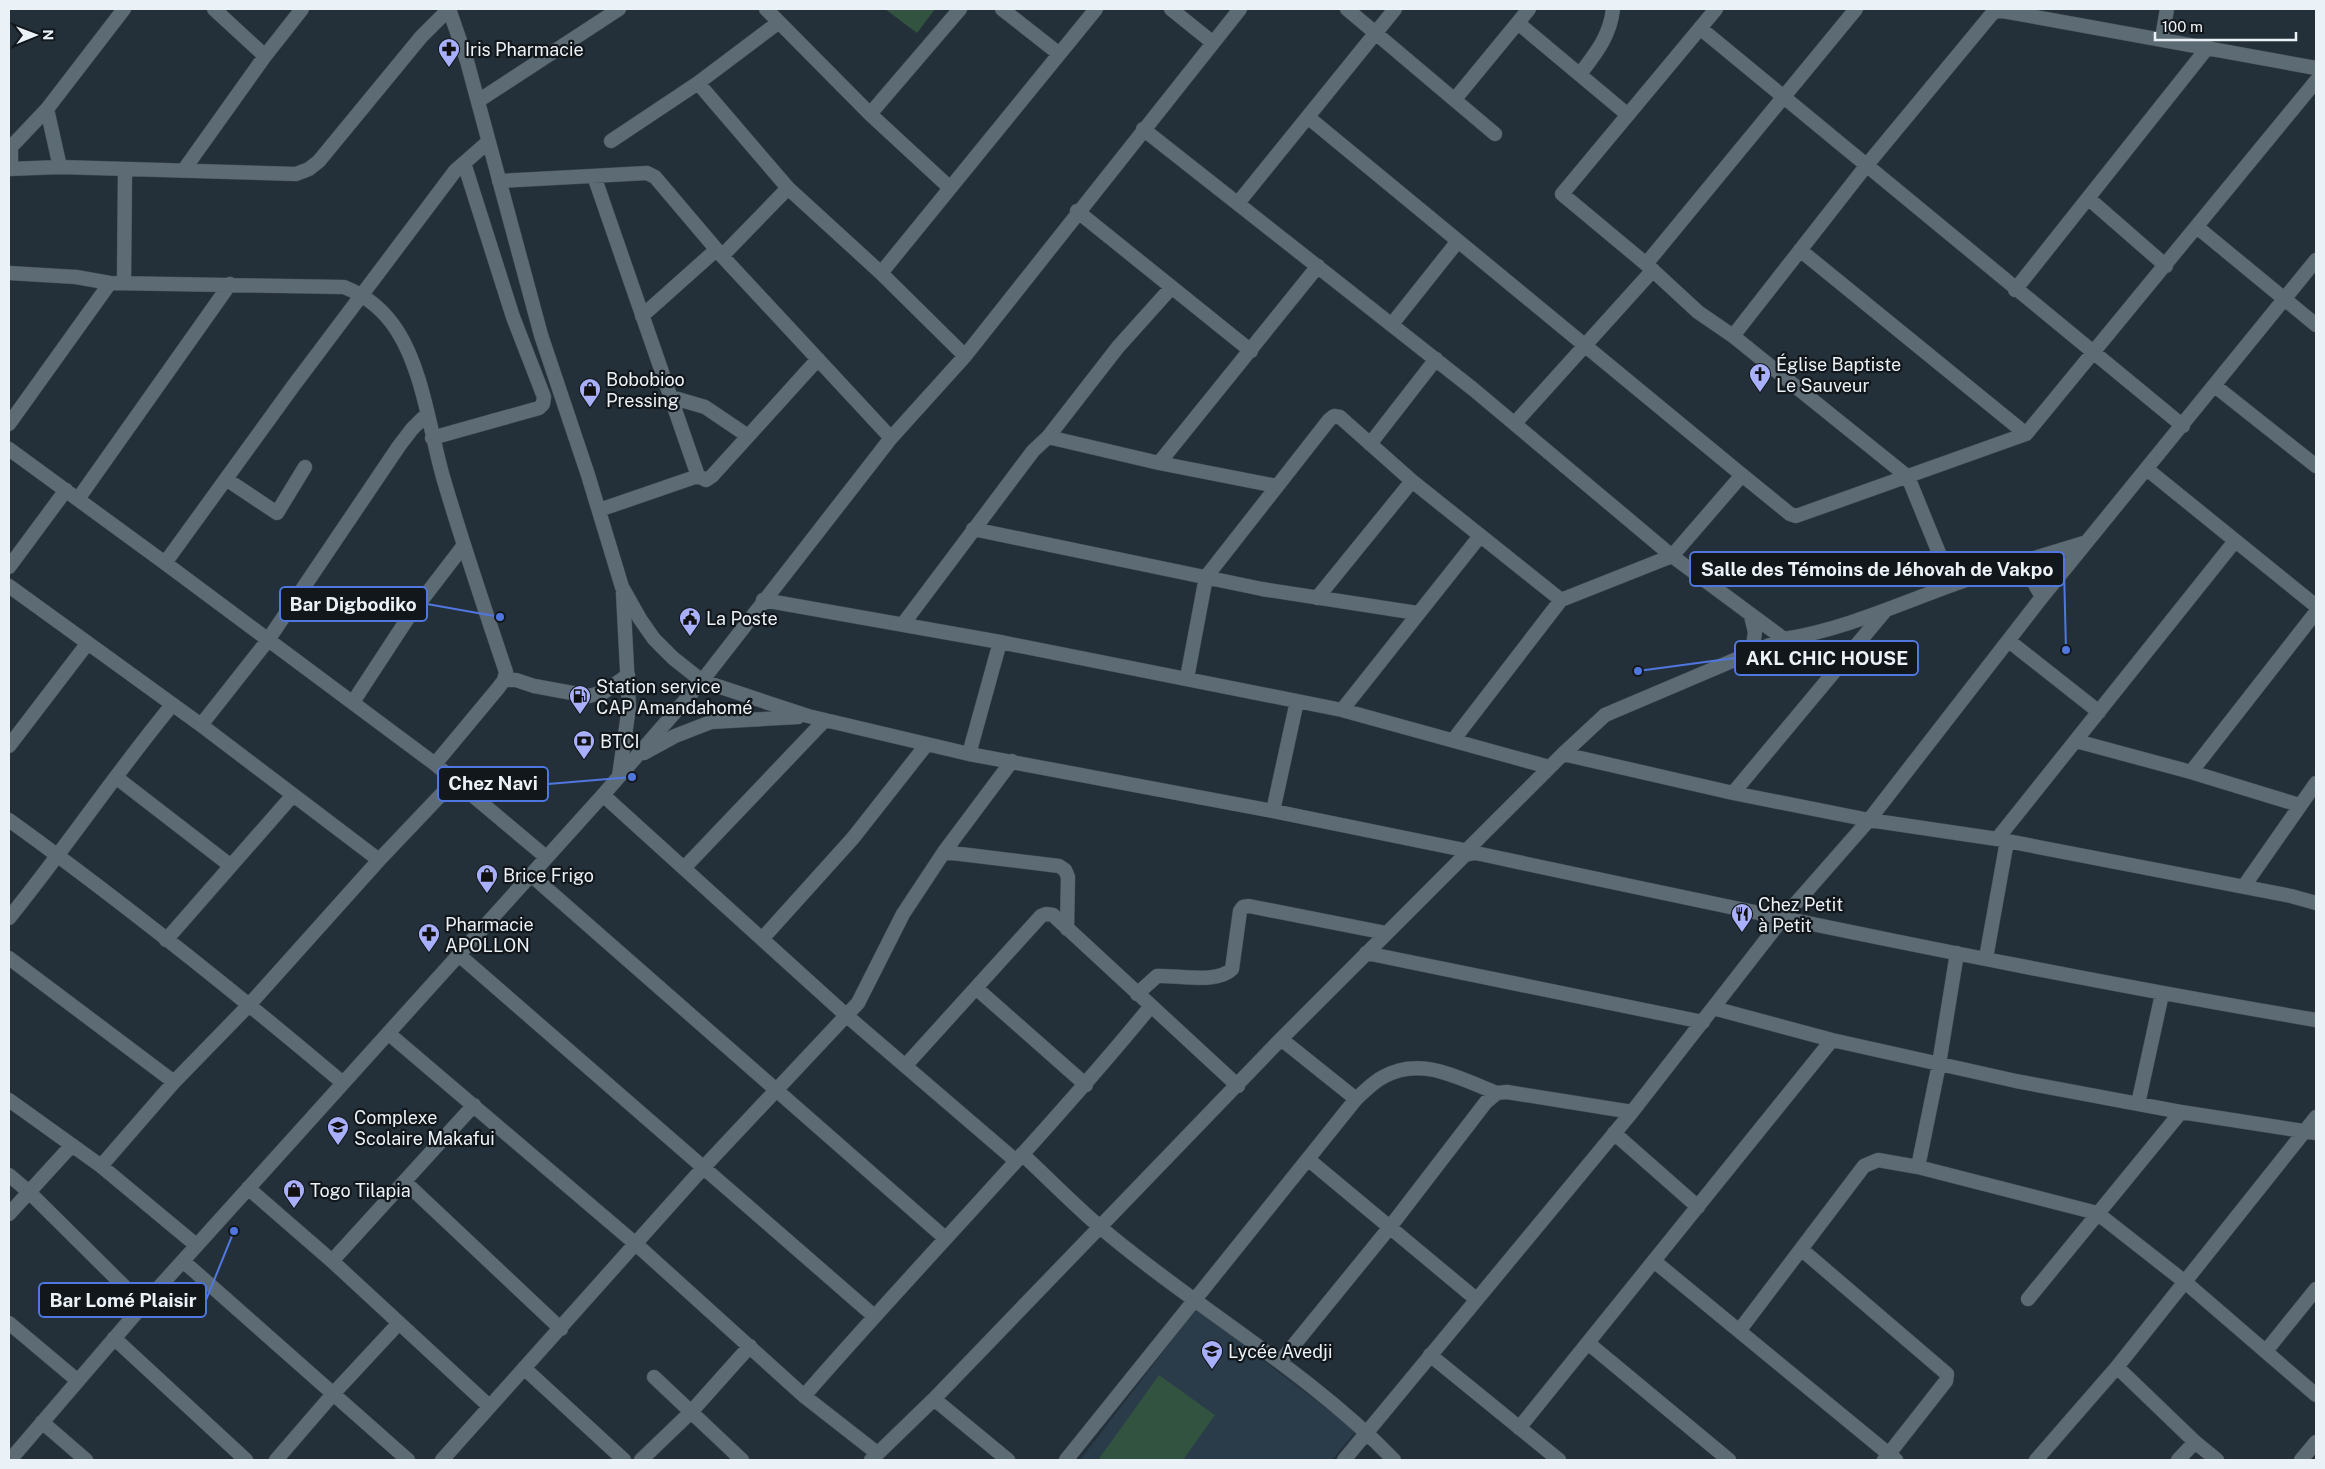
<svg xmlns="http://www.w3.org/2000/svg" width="2325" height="1469" viewBox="0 0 2325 1469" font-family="'Public Sans',sans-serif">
	<rect width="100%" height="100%" fill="#243039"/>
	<path fill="#2a3b49" d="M1196 1309 1356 1431 1332 1460H1080Z"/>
	<path fill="#31533f" d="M885 9H935L917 33Z
		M1159 1375 1215 1415 1183 1460H1098Z"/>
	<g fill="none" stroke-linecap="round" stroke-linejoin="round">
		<g stroke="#424c54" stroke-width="15">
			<path id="minor" d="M214 9 265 56
				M449 9 467 61 541 335 588 475 622 587 640 619 654 639 673 658 702 681 808 716 969 754 1273 811 1464 850
				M766 9 870 114 949 187
				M1002 9 1058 53
				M1171 9 1212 42
				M1347 9 1495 134
				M1716 9 1562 194 1646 264 1698 312 1733 336 1908 477 1952 585
				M1518 23 1628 115
				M1700 28 2183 426
				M2162 38 2167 9
				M1580 74C1596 53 1610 36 1613 9
				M698 83 788 188 881 273 965 356
				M1455 99 1529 9
				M478 101 619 9
				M47 109 60 167
				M870 114 960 9
				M1309 118 1742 475 1790 514 1796 516 2026 434 2316 81
				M1143 129 1473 389 1672 556 1784 639
				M611 141 698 83 779 22
				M9 169 60 167 296 174 309 169 319 161 421 37 449 9
				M11 169V147L47 109 124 9
				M183 171 265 56 302 9
				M594 176 698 476 706 480 712 476 818 359
				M499 181 647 173 655 177 722 256 891 438
				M2088 198 2166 266
				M1238 203 1395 9
				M1077 211 1251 351
				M2197 227 2316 325
				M1800 250 2026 434
				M722 256 788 188
				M1646 264 1856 9
				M9 273 76 277 110 283 344 287C367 296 385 311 398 332 423 372 430 431 443 477 462 542 484 607 506 672L504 680 499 687 435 764
				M881 273 1096 9
				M124 283 125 170
				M2015 290 2208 47
				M642 316 716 250
				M1392 324 1458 241
				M1733 336 1866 166 1991 15 1997 10 2316 68
				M2215 386 2316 466
				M671 397 705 407 748 436
				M1515 423 1653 270
				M9 424 110 283
				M1048 437 1159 463 1277 486
				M432 438 539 408 543 404 544 397 513 317 464 163
				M1370 444 1436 359
				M9 449 165 563 435 764 546 857
				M1159 463 1318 266
				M2148 470 2316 606
				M226 479 277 513 305 467
				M78 499 230 284
				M599 510 698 476
				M973 529 1262 589 1417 613
				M165 563 294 385 455 171 488 142
				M2015 564 2029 574 2042 597
				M9 567 66 490
				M9 586 201 725 379 860
				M1317 598 1412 481
				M763 600 1000 642 1342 710 1549 767
				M1751 616 1755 632 1752 653
				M903 624 1033 451 1048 437 1118 347 1171 288
				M2009 641 2099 712
				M1187 678 1206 577 1329 420 1334 416 1340 417 1412 481 1561 600
				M504 680H516L534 686 589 696 604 692 628 675
				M353 702 408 618 464 545
				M1342 710 1480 536
				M201 725 268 640 399 446 412 429 427 414
				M1454 739 1561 600 1672 556 1742 475
				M2076 741 2191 772 2299 805
				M9 746 87 644
				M644 753 675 736 711 722 798 717
				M969 754 1000 642
				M1563 754 1733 793 1869 820 1997 839 2291 896 2316 903
				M2191 772 2316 612
				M619 776 629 707 623 593
				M117 778 231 866
				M1733 793 1885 611
				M603 795 847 1016 1016 1161
				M1273 811 1297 701
				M9 820C124 903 235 992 343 1083
				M1997 839 2235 541
				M1469 848 1563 754 1605 715 1784 639C1842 630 1897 605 1952 585 1996 569 2042 556 2087 542
				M944 852 1059 866 1065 870 1068 877 1067 929
				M1471 852C1752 912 2033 972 2316 1020
				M684 868 825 720
				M531 875 945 1238
				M2244 886 2316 783
				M9 918C65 849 115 774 172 705
				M762 939 853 838 927 744
				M166 940 293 795
				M1366 953 1703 1022
				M459 955 874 1316
				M9 958 174 1082
				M1986 958 2007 841
				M976 988 1086 1085
				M1137 994 1157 976C1179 975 1217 984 1232 969L1240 911 1243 907 1249 906 1386 933
				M1713 1008 1832 1040 2016 1081 2181 1112 2316 1133
				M388 1033 637 1245 804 1396 877 1453
				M1281 1039 1356 1099
				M906 1065 1041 916 1046 914 1053 915 1238 1086
				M9 1100 101 1166 196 1245
				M2138 1104 2162 994
				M1614 1133 1698 1207
				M1022 1154C1048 1178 1073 1204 1100 1227 1195 1308 1307 1370 1394 1460
				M1309 1160 1476 1299
				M101 1166 174 1082 249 1005 379 860 455 780
				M1918 1167 1939 1064 1957 953
				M9 1175 29 1192 143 1305
				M405 1182 561 1329
				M248 1188 332 1261 489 1406
				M9 1214 72 1145
				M1801 1249 1947 1374 1946 1381 1884 1460
				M183 1261 408 1460
				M332 1261 474 1105
				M1654 1261 1896 1460
				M2028 1299 2181 1112
				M9 1323 78 1381
				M1739 1331 1864 1166 1878 1160 1918 1167 2097 1213 2185 1282 2316 1395
				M114 1338 246 1460
				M1588 1343 1729 1460
				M2266 1351 2316 1289
				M1430 1355 1559 1460
				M1280 1362 1390 1227 1486 1102 1497 1093
				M2117 1367 2195 1442 2217 1460
				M524 1368 624 1460
				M654 1377 742 1460
				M804 1396C918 1265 1041 1140 1151 1006
				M934 1399 1008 1460
				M42 1422 86 1460
				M1519 1428 1832 1040
				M10 1460 143 1305 603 795 702 681 891 438 965 356 1240 9
				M276 1460 333 1394 399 1323
				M442 1460 703 1168 858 1003 903 914 944 852 1012 761
				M641 1460 691 1412 750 1346
				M871 1460 934 1399 1281 1039 1466 854H1470L1471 849
				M1066 1460 1356 1099C1364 1092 1373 1082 1383 1077 1421 1055 1460 1079 1497 1093L1507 1092 1632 1112
				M1344 1460 1632 1112 1783 918 1869 820 2042 597 2316 260
				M2036 1460 2117 1367 2316 1117
				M2178 1460 2195 1442
				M2301 1460 2316 1442"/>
		</g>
		<use href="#minor" stroke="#5d6b75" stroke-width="14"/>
	</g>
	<defs>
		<g id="pharmacy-pin" transform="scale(1.125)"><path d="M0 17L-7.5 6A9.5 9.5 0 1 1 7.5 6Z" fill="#a8b0fc" stroke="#12171b"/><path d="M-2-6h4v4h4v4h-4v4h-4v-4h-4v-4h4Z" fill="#111"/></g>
		<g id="church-pin" transform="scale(1.125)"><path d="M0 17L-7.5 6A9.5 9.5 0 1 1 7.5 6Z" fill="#a8b0fc" stroke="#12171b"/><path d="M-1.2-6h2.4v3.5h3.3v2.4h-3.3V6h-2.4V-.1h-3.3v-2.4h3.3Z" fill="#111"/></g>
		<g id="shop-pin" transform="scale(1.125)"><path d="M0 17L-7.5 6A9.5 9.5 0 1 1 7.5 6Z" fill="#a8b0fc" stroke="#12171b"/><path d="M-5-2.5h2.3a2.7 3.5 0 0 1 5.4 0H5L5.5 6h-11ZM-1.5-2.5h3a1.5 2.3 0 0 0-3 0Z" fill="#111"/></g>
		<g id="civic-pin" transform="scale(1.125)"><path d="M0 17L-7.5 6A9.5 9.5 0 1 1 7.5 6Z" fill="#a8b0fc" stroke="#12171b"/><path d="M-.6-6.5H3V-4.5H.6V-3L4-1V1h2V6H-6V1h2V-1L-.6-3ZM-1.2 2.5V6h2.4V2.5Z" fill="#111"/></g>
		<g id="fuel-pin" transform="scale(1.125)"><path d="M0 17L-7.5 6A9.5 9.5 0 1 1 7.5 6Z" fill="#a8b0fc" stroke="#12171b"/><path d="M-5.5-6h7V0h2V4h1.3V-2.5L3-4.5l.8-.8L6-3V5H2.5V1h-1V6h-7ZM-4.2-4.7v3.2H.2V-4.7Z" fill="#111"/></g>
		<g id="bank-pin" transform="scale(1.125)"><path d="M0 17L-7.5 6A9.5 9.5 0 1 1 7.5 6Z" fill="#a8b0fc" stroke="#12171b"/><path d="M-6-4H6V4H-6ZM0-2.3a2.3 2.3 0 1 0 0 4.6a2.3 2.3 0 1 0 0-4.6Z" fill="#111"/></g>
		<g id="restaurant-pin" transform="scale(1.125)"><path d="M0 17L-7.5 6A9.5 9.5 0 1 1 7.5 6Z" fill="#a8b0fc" stroke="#12171b"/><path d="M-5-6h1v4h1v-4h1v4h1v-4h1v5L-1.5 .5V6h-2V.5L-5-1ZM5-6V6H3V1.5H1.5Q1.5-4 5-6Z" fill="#111"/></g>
		<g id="school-pin" transform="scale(1.125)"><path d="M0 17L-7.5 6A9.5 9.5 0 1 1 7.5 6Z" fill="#a8b0fc" stroke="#12171b"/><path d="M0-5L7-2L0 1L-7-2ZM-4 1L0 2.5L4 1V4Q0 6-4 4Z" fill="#111"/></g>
	</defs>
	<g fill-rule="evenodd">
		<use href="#pharmacy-pin" x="449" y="49"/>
		<use href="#church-pin" x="1760" y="374"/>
		<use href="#shop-pin" x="590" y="389"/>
		<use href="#civic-pin" x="690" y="618"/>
		<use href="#fuel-pin" x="580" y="696"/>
		<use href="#bank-pin" x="584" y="741"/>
		<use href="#shop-pin" x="487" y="875"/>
		<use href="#restaurant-pin" x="1742" y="914"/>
		<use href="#pharmacy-pin" x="429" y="934"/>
		<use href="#school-pin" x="338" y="1127"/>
		<use href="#shop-pin" x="294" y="1190"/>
		<use href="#school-pin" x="1212" y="1351"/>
	</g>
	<g text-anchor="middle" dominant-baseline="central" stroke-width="4.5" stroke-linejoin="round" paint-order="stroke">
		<g font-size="18" fill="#eaf1f7" stroke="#12171b" text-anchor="start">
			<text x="465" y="49">Iris Pharmacie</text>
			<text x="1776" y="364">Église Baptiste<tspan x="1776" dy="21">Le Sauveur</tspan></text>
			<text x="606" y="379">Bobobioo<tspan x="606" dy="21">Pressing</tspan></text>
			<text x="706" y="618">La Poste</text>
			<text x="596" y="686">Station service<tspan x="596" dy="21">CAP Amandahomé</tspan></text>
			<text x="600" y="741">BTCI</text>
			<text x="503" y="875">Brice Frigo</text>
			<text x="1758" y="904">Chez Petit<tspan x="1758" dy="21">à Petit</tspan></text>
			<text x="445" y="924">Pharmacie<tspan x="445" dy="21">APOLLON</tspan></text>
			<text x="354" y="1117">Complexe<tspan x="354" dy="21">Scolaire Makafui</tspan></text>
			<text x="310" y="1190">Togo Tilapia</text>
			<text x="1228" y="1351">Lycée Avedji</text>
		</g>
	</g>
	<path fill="none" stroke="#5077e0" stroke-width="2" d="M2066 650L2064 569M500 617L427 604M1638 671L1735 658M632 777L548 784M234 1231L206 1300"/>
	<g fill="#5077e0" stroke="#12171b" stroke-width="2">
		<circle cx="2066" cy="650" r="5"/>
		<circle cx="500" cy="617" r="5"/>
		<circle cx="1638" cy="671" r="5"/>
		<circle cx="632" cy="777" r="5"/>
		<circle cx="234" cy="1231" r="5"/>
	</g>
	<g fill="#12171b" stroke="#5077e0" stroke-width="2">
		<rect x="1690" y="552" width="374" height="34" rx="5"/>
		<rect x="280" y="587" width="147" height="34" rx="5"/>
		<rect x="1735" y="641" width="183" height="34" rx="5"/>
		<rect x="438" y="767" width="110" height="34" rx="5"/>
		<rect x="39" y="1283" width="167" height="34" rx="5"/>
	</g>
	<g font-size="19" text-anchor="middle" font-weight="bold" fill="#eaf1f7">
		<text x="1877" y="576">Salle des Témoins de Jéhovah de Vakpo</text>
		<text x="353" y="611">Bar Digbodiko</text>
		<text x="1827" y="665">AKL CHIC HOUSE</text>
		<text x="493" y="790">Chez Navi</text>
		<text x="123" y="1307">Bar Lomé Plaisir</text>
	</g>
	<rect width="2325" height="1469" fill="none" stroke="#eaf1f7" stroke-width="20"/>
	<g transform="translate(35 35) rotate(89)" stroke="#12171b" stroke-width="4" paint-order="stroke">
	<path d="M0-4L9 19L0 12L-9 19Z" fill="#eaf1f7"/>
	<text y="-8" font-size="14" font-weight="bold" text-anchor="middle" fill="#eaf1f7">N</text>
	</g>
	<path d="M2155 32v8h141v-8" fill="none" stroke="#eaf1f7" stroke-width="2.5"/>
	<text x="2162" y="32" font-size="15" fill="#eaf1f7" stroke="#12171b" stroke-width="4" paint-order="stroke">100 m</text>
</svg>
